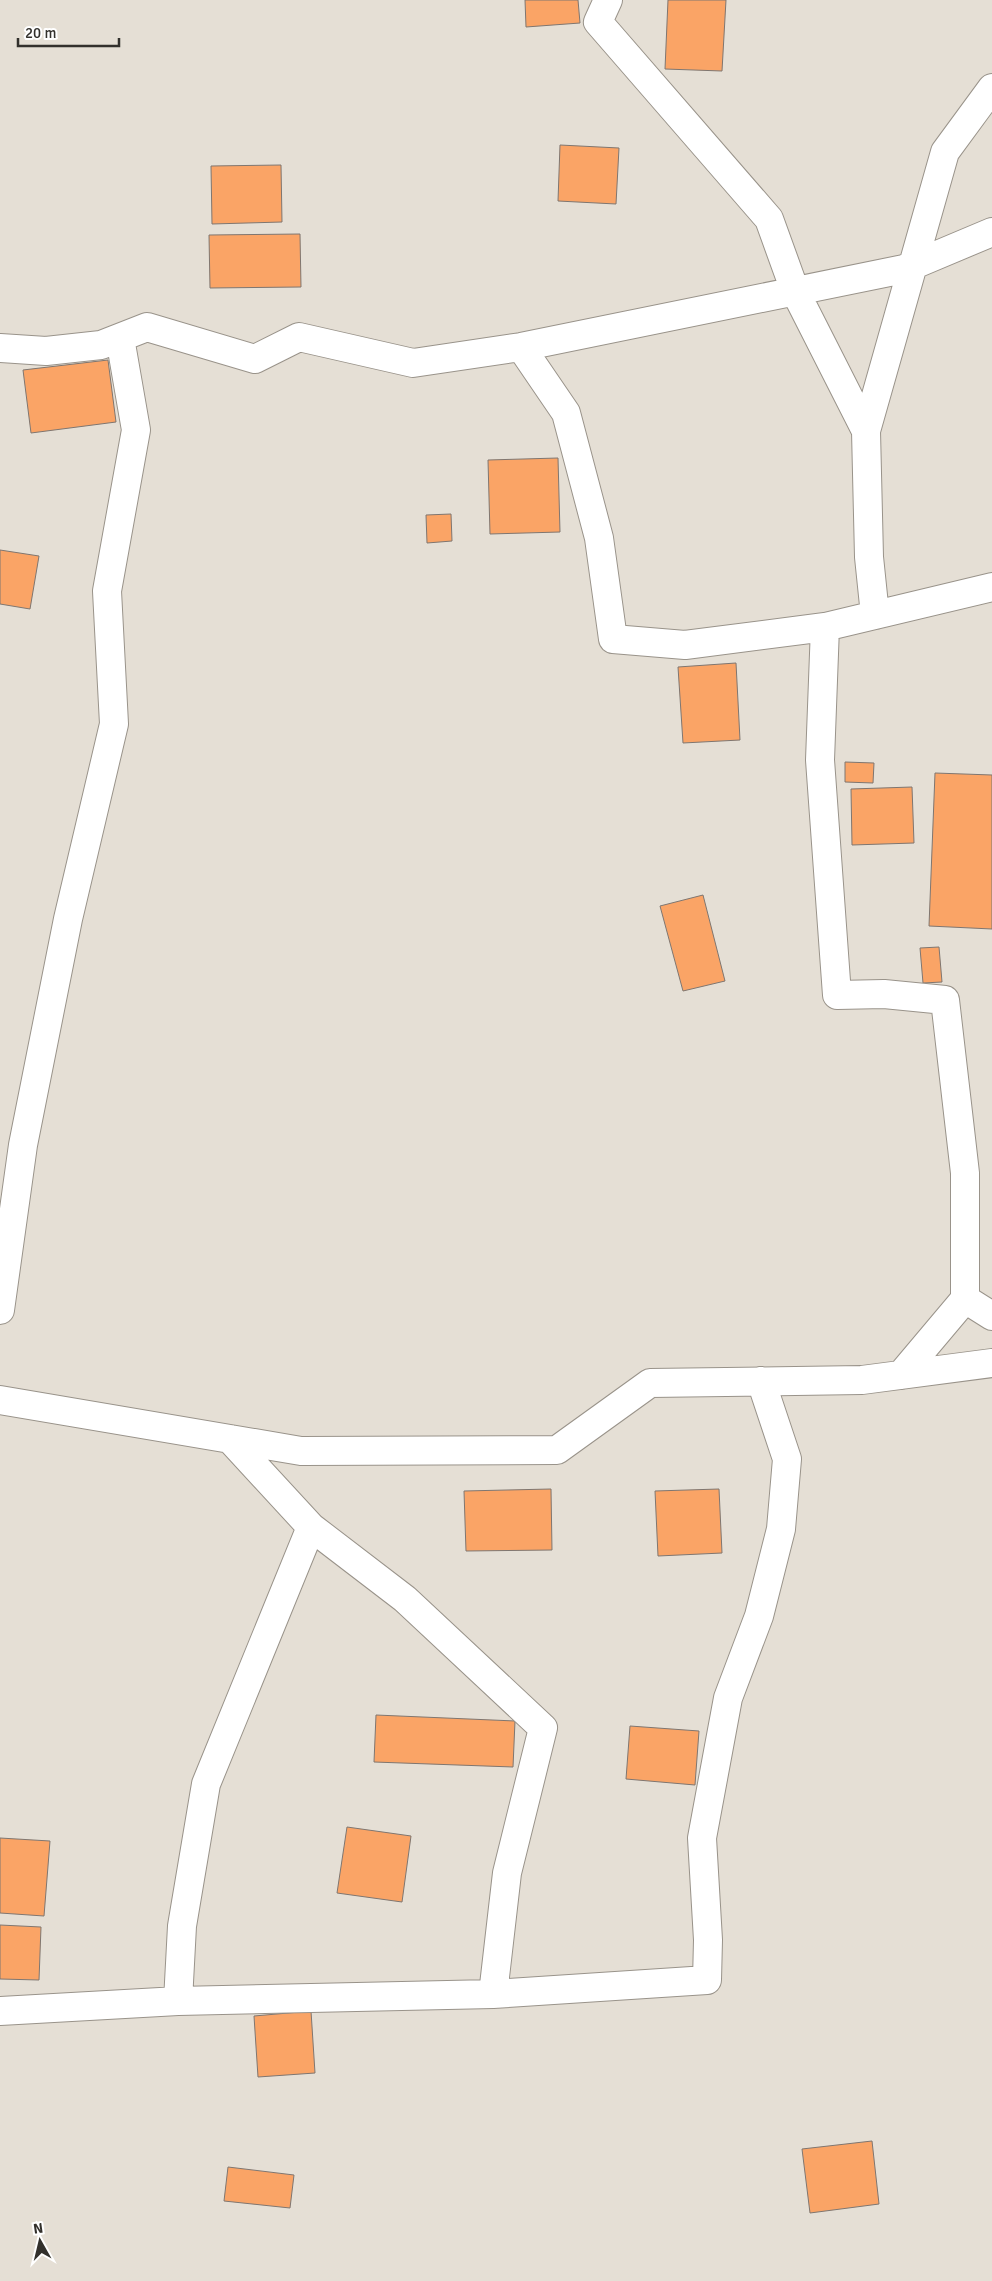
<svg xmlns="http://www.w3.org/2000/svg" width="992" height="2281" viewBox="0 0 992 2281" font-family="Signika,sans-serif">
	<rect width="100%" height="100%" fill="#e5dfd5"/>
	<path fill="#faa466" stroke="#7f7670" d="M525 0H578L580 23 526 27Z
		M668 0H726L722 71 665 69Z
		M560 145 619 148 616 204 558 201Z
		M281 165 282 222 212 224 211 166Z
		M300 234 301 287 210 288 209 235Z
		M108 360 116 422 31 433 23 370Z
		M558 458 560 532 490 534 488 460Z
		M451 514 452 541 427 543 426 515Z
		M0 550 39 556 30 609 0 604Z
		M736 663 740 740 683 743 678 667Z
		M845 762 874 763 873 783 845 782Z
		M935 773 992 775V929L929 926Z
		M912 787 914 843 852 845 851 789Z
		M703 895 725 981 683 991 660 906Z
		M939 947 942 982 923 983 920 948Z
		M551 1489 552 1550 466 1551 464 1491Z
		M719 1489 722 1553 658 1556 655 1491Z
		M376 1715 515 1721 513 1767 374 1762Z
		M630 1726 699 1731 695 1785 626 1779Z
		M347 1827 411 1836 402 1902 337 1893Z
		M0 1838 50 1841 44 1916 0 1913Z
		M0 1925 41 1927 39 1980 0 1979Z
		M311 2011 315 2073 258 2077 254 2016Z
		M872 2141 879 2204 810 2213 802 2149Z
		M228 2167 294 2175 290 2208 224 2201Z"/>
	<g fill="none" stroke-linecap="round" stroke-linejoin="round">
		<g stroke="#99938a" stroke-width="30">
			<path id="minor" d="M608 0 598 22 769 219 795 291 866 431 869 557 875 615
				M521 347 566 413 599 538 613 639 685 645 825 627 992 587
				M0 348 46 351 101 345 147 327 255 359 299 337 413 363 521 347 904 269 992 232
				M866 431 945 152 992 88
				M825 627 820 760 837 995 884 994 945 1000 965 1173V1299L901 1375
				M965 1299 992 1316
				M0 1310 23 1145 68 919 114 724 107 591 136 430 120 338
				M0 1400 301 1451 557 1450 650 1383 862 1380 992 1363
				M493 1994 707 1980 708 1940 702 1838 728 1698 759 1616 781 1529 787 1459 761 1381
				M178 2001 182 1926 206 1784 311 1527 230 1439
				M0 2011 178 2001 493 1994 507 1873 543 1728 405 1599 311 1527"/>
		</g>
		<use href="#minor" stroke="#fff" stroke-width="28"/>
	</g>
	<g transform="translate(40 2241) rotate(352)" stroke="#ffffff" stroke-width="4" paint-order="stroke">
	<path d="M0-4L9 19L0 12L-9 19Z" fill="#32302c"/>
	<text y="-8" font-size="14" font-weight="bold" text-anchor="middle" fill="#32302c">N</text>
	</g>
	<path d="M18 38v8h101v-8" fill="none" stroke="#32302c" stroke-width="2.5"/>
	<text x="25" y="38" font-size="15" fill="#32302c" stroke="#ffffff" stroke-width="4" paint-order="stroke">20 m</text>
</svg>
